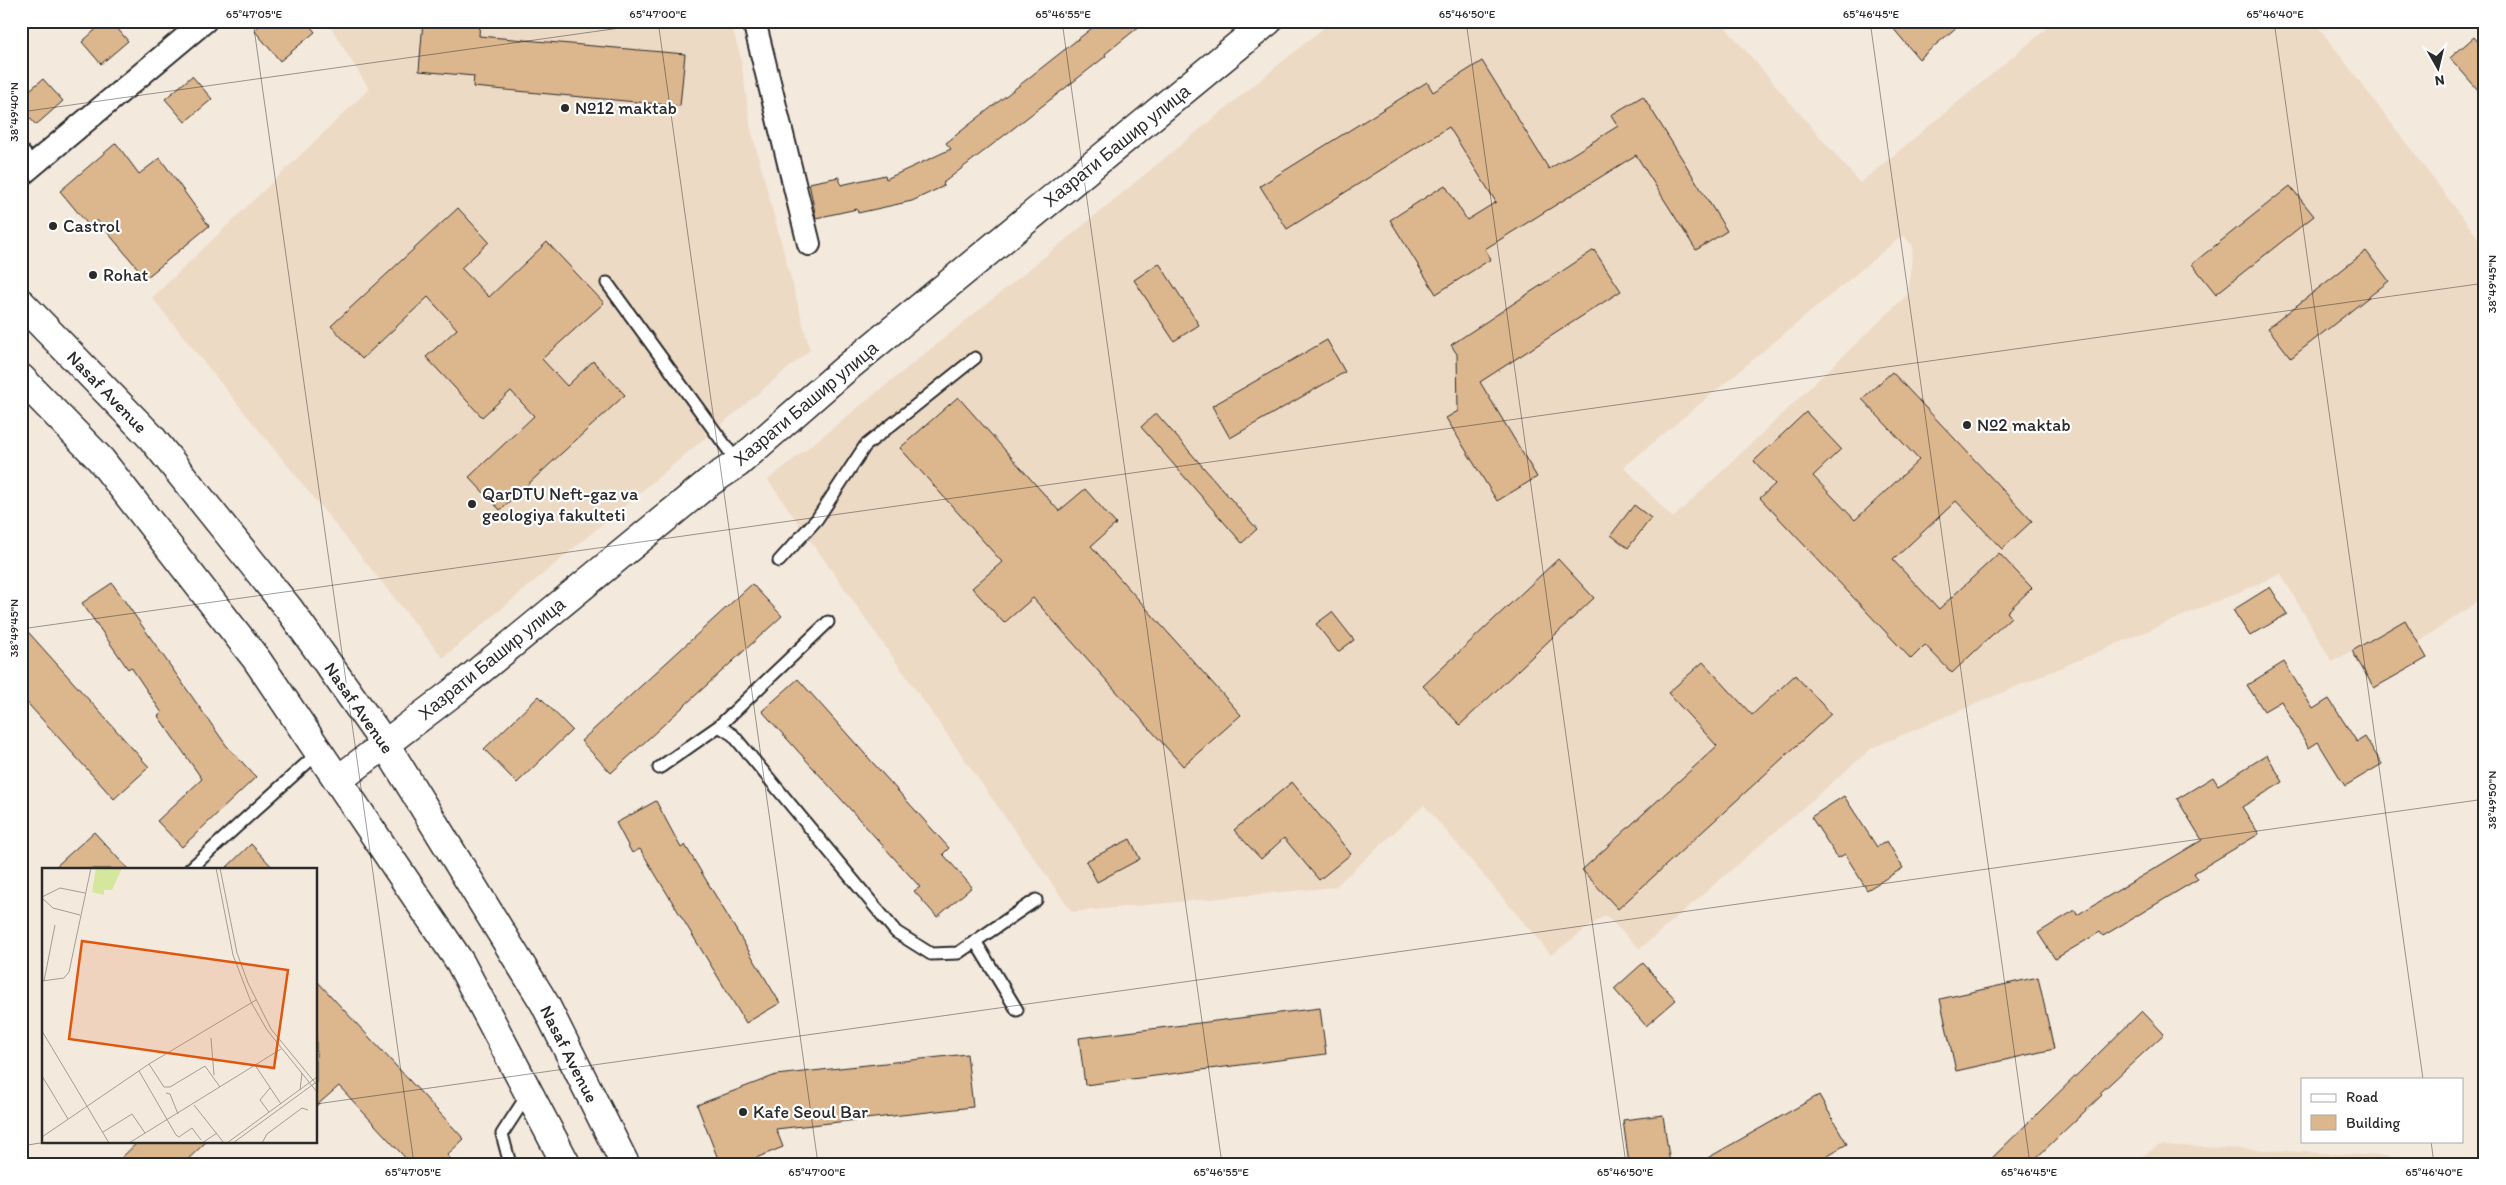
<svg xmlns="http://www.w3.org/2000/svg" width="2506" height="1185" viewBox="0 0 2506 1185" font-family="Itim,sans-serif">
	<rect width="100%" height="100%" fill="#f4e9dd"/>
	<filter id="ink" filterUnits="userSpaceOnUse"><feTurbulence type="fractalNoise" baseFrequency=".02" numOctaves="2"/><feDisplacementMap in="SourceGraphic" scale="10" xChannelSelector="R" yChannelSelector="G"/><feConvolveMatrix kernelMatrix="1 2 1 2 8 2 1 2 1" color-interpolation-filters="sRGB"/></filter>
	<g filter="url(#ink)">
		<path fill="#eddac5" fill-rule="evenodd" d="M327 21H730L740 54 751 129 810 350 443 658 152 298 369 89Z
			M1332 21H1720L1860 183 2056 21H2314L2485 247V596L2418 643 2405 620 2332 662 2281 574 1872 748 1640 949 1605 915 1551 955 1424 805 1335 887 1072 912 768 480 1015 281ZM1903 235 1913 246 1908 294 1673 518 1624 467Z
			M2160 1145 2485 1161V1164H2130Z"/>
		<path fill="#dcb68d" stroke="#2b2b2b" d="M105 21H111L128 41 101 64 82 42Z
			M265 21H306L315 32 280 61 254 30Z
			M423 21H480L479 36 685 54 680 106 473 87 474 76 419 71Z
			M1101 21H1146L1105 54 1106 56 1064 89 943 183 944 186 912 201 858 213 857 209 816 218 809 183 839 177 841 185 885 175 886 179 951 149 946 143Z
			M1887 21H1964L1919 59Z
			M2474 37 2485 50V98L2450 58Z
			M1482 61 1549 169 1618 126 1611 115 1643 96 1727 231 1696 250 1636 155 1485 249 1491 259 1436 294 1390 220 1445 185 1467 220 1496 202 1449 127 1287 229 1260 186 1427 82 1433 92Z
			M192 76 212 99 185 122 165 99Z
			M43 79 63 101 36 125 21 108V97Z
			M116 143 139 174 160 158 209 226 146 278 97 220 90 227 60 191Z
			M2290 186 2314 216 2216 294 2192 264Z
			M458 208 489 242 461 268 489 297 547 242 604 303 542 359 567 386 593 361 625 395 500 510 469 477 534 416 511 391 482 417 426 357 457 329 428 297 362 359 331 326Z
			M1594 250 1621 291 1480 382 1537 477 1497 501 1446 418 1458 411 1457 354 1451 345Z
			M2366 251 2389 281 2291 358 2268 328Z
			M1159 263 1199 325 1174 341 1134 280Z
			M1327 340 1345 372 1230 438 1212 406Z
			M1892 372 2032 521 2002 549 1956 501 1893 560 1939 609 1999 553 2032 588 2007 612 2011 617 1952 673 1925 645 1911 659 1760 498 1775 484 1754 461 1806 412 1841 449 1813 476 1855 520 1919 460 1862 399Z
			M958 397 1059 511 1085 489 1116 524 1091 546 1241 715 1183 766 1033 598 1004 623 972 588 1002 562 900 448Z
			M1156 413 1257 529 1242 543 1141 427Z
			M1634 505 1651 518 1628 548 1611 535Z
			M1558 559 1594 598 1460 725 1423 686Z
			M112 583 226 745 256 777 182 847 157 821 202 779 158 716 162 713 131 667 128 669 82 603Z
			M752 584 782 616 611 773 581 741Z
			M2270 587 2287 614 2250 636 2233 610Z
			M1332 612 1354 640 1338 652 1316 624Z
			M2405 620 2427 658 2374 688 2352 651Z
			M21 624 149 767 114 799 21 696Z
			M1703 662 1752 715 1795 675 1831 714 1618 909 1582 870 1717 746 1668 693Z
			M2284 662 2313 709 2329 699 2357 742 2365 737 2382 764 2345 786 2318 742 2309 748 2281 701 2264 711 2247 685Z
			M798 679 949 848 943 854 972 887 937 917 914 891 920 887 762 711Z
			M539 696 572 730 517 783 484 749Z
			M2267 755 2283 782 2242 807 2259 834 2194 873 2198 879 2103 936 2100 932 2055 959 2038 933 2075 910 2077 915 2202 840 2177 799 2213 777 2218 785Z
			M1292 782 1351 854 1319 880 1284 838 1261 859 1234 830Z
			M1844 796 1877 847 1887 841 1903 868 1867 890 1845 854 1838 858 1811 817Z
			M656 801 681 848 685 845 780 1003 746 1023 640 849 632 853 616 823Z
			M94 832 128 869H53Z
			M1130 839 1140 859 1097 882 1086 861Z
			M251 844 274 869H225Z
			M1643 963 1676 1000 1646 1026 1614 989Z
			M2038 977 2054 1049 1956 1071 1940 999Z
			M316 980 464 1139 447 1155 455 1164H411L339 1086 316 1106Z
			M1320 1008 1326 1054 1085 1085 1079 1038Z
			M2142 1011 2164 1034 2100 1093 2102 1095 2062 1133 2030 1164H1986Z
			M967 1054 973 1107 776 1129 783 1147 741 1164H720L697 1105 776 1075Z
			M1819 1095 1847 1144 1812 1164H1697Z
			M1663 1115 1670 1164H1629L1623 1120Z
			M139 1141H207L183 1164H115Z"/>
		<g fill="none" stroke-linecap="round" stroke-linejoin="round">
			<g stroke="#2b2b2b" stroke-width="15">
				<path id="service" d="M21 149 34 164
					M607 283 738 463
					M779 561 817 519 865 446 975 358
					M719 726 828 622
					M659 768 719 726 733 735 896 932 931 954 958 953 1036 900
					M190 869 319 752
					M975 941 1017 1010
					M510 1164 502 1134 528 1094"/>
			</g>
			<g stroke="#2b2b2b" stroke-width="26">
				<path id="minor" d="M754 21 809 244
					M21 175 205 21"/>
			</g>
			<g stroke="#2b2b2b" stroke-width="31">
				<path id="tertiary" d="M338 780 456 690 708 483 738 463 843 371 1268 21"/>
			</g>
			<g stroke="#2b2b2b" stroke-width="31">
				<path id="secondary" d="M21 303 151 437 289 609 385 744 545 1004 625 1164
					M21 378 101 460 257 660 460 962 566 1164"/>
			</g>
			<use href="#service" stroke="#fff" stroke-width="11"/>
			<use href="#minor" stroke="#fff" stroke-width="22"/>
			<use href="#tertiary" stroke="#fff" stroke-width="28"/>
			<use href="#secondary" stroke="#fff" stroke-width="28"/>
		</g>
	</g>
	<path fill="none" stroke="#2b2b2b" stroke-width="1" stroke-opacity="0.45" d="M253 21 414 1164M658 21 818 1164M1062 21 1222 1164M1466 21 1626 1164M1870 21 2030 1164M2274 21 2423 1079M21 112 670 21M21 629 2485 283M316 1104 2485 799M2431 1141 2434 1164M21 1146 53 1141"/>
	<g fill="#2b2b2b" stroke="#fff" stroke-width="2">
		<circle cx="565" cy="108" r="5"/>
		<circle cx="53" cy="226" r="5"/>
		<circle cx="93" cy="275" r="5"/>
		<circle cx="1967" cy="425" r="5"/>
		<circle cx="472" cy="504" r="5"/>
		<circle cx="743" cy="1112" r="5"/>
	</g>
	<g text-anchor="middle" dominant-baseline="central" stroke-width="4.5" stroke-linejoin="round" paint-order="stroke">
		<g font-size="18" fill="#2b2b2b" stroke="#fff" text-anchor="start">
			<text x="575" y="108">№12 maktab</text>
			<text x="63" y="226">Castrol</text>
			<text x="103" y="275">Rohat</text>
			<text x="1977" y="425">№2 maktab</text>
			<text x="482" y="494">QarDTU Neft-gaz va<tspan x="482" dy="21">geologiya fakulteti</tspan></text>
			<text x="753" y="1112">Kafe Seoul Bar</text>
		</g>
		<g font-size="18" fill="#2b2b2b" stroke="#fff">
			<text transform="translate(1117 146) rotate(-39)">Хазрати Башир улица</text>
			<text transform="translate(107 392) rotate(46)">Nasaf Avenue</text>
			<text transform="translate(806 404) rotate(-40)">Хазрати Башир улица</text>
			<text transform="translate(492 659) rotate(-39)">Хазрати Башир улица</text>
			<text transform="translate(359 708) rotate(55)">Nasaf Avenue</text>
			<text transform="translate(569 1054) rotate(63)">Nasaf Avenue</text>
		</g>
	</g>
	<g transform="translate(42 868)">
		<rect width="275" height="275" fill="#f4e9dd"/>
		<path d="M54 0H80L70 22H62V27L50 24Z" fill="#d4e79c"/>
		<path fill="none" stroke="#a49d96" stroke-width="1" d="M174 0 191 87 209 134 225 162 275 224M178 0 195 85 206 115 229 161 275 217M0 29 18 20 43 25M0 30 11 40 38 47M0 113 22 110 27 104 49 0M2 113 13 57M0 163 67 275M169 170 172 207M107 196 122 219H128L163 198 178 219M213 197 239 236M97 203 134 267 137 269 150 260 159 272M0 208 26 251M258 222 260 205M124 225 128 226 136 246M152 237 182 275M227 244 218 232 228 220M61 264 90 246 103 265M0 269 107 196 214 132M87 275 239 181M160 275 175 265M185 275 275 209M191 275 273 215M220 275 225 266 260 240 266 242"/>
		<path fill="#df570e" fill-opacity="0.15" stroke="#df570e" stroke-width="2.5" d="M40 73 246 102 232 200 27 171Z"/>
		<rect width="275" height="275" fill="none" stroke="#2b2b2b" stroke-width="2.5"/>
	</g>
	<rect width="2506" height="1185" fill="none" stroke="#fff" stroke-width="55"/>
	<rect x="2301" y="1078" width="162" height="65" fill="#ffffff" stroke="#aaaaaa"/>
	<rect x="2311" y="1094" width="25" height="8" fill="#ffffff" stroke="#aaaaaa"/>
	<text x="2346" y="1102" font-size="15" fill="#2b2b2b">Road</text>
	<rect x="2311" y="1115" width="25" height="15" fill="#dcb68d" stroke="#aaaaaa"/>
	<text x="2346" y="1128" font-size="15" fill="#2b2b2b">Building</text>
	<g transform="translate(2438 68) rotate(172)" stroke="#ffffff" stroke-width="4" paint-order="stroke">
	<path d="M0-4L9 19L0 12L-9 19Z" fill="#2b2b2b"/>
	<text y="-8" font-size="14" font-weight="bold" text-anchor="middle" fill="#2b2b2b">N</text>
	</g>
	<rect x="28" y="28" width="2450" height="1130" fill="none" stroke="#2b2b2b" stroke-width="2"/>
	<g font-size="12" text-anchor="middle" fill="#2b2b2b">
		<text x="254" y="18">65°47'05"E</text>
		<text x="658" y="18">65°47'00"E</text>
		<text x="1063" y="18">65°46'55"E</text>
		<text x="1467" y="18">65°46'50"E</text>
		<text x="1871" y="18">65°46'45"E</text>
		<text x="2275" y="18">65°46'40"E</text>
		<text transform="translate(14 112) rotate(-90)" y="4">38°49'40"N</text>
		<text transform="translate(2492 284) rotate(-90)" y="4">38°49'45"N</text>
		<text transform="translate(14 628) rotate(-90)" y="4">38°49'45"N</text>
		<text transform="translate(2492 800) rotate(-90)" y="4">38°49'50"N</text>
		<text x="413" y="1176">65°47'05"E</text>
		<text x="817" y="1176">65°47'00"E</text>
		<text x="1221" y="1176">65°46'55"E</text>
		<text x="1625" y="1176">65°46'50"E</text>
		<text x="2029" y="1176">65°46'45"E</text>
		<text x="2434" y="1176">65°46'40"E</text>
	</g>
</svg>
